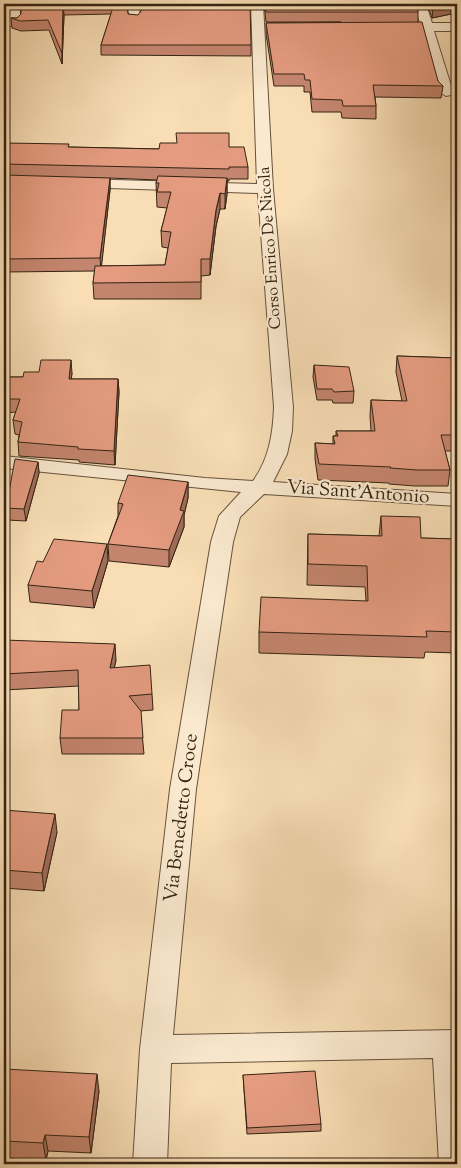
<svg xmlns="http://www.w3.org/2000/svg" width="461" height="1168" viewBox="0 0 461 1168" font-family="'Sorts Mill Goudy',serif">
	<rect width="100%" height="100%" fill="#f8ddb5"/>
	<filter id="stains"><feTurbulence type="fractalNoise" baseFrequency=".004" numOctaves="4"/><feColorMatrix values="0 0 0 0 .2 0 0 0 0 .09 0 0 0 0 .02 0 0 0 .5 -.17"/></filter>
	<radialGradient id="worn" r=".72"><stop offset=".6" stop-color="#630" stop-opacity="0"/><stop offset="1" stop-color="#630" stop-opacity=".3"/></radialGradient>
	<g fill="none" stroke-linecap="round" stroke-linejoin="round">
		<g stroke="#65523c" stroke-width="2">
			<path id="minor" d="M8 4H20V23L18 26H10L8 23Z
				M127 4H139L140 20 138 23H130Z
				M251 4H263L273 189 293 407 292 431 287 454 273 482 457 494V506L264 494 240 517 233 542 196 789 173 1035 457 1030V1164H439L433 1058 171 1063 167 1164H133L140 1049 170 789 211 542 219 516 241 492 4 468V456L205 478 253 481C269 459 273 434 274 407L258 193 79 187 74 186 72 183 74 180 79 179 257 184Z
				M414 4H426L432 23H457V31H434L453 92 451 95 446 96 439 92 422 31H392L386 27 392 23H420Z"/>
		</g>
		<use href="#minor" fill="#fae9cf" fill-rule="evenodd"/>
	</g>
	<path fill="#c4856e" stroke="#342413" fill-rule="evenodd" d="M4 4H7L6 15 8 27 4 25Z
		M21 4H127L128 14 251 45V56L101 55V45L111 14 64 15 62 64 49 30 21 31 12 28 11 18H17L21 14Z
		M264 4H416L418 12V22L438 81 443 86 441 98 375 97 376 106V119L342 118 341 112H312L310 92H304V86H274L266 34V23L341 22H266Z
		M427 4H457V22L453 21 451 14 432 18Z
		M457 23V38L456 33Z
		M4 143 69 147 159 149 229 147 248 167V179H229V181H227V194L225 209H220L216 226 210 275 201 276V299H94L93 283 95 271 4 272ZM110 178 157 180 156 183 157 207 167 208 161 231 162 247 168 248 165 265 101 266 110 190Z
		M397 356 457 358V451H445L450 470 448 486H415L389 484V483L318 480 315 459V443L333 444V436H336V431H371L370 416 371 400 402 401 396 372Z
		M314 365 354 391 353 403H333L332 400H317L313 377Z
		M72 373 71 379H118L119 392 115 465 79 462V460L19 456 18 442 19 435 15 434 13 420 16 412 4 413V377H23Z
		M38 462 39 473 26 521 7 520 6 508Z
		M188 482V498L184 515V527L169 567 109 561 108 544 118 516V503Z
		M381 516 421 538 457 539V653L425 652 424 658 259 653V632L366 601 365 587 307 585 308 534 379 536Z
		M108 561 94 608 30 602 28 585 43 562Z
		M4 640 116 660 114 668 152 694 153 710 140 711 144 754H62L60 738 79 710V686L4 690Z
		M4 810 57 832 44 891 4 888Z
		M4 1069 99 1091 91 1153 48 1151 46 1160 6 1158 5 1151H4Z
		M243 1075 321 1124V1131L247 1134Z"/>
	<path fill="#a06c5a" stroke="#342413" d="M5 4H7L6 16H5Z
		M452 4 451 14 432 18 433 8Z
		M63 5 64 15 62 64V53Z
		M110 178V190L101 271 100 258Z
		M227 178V194L225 209V194Z
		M220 193V209L216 226 210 275V259L216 210Z
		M71 360 72 373 70 392 69 379Z
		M118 379 119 392 115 465 114 451Z
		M38 462 39 473 26 521 24 509Z
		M188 482V498L184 515V527L169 567V550Z
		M107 544 108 561 94 608 92 591Z
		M115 644 116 660 111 684 110 668Z
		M55 814 57 832 44 891 42 873Z
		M97 1074 99 1091 91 1153 89 1137Z
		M45 1135 48 1151 46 1160 43 1143Z"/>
	<path fill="#e49b80" stroke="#342413" d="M4 4H5V13L7 17 4 16Z
		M21 4H127L128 14 138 15 141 11V4H250L251 45H101L114 4 63 5 62 53 48 20 20 21 11 18H17L21 14Z
		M265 4H416L418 12H266Z
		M431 4H457V12L454 11 452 4 433 8Z
		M422 22 438 81 443 86 373 85 376 106H343L342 100 312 99 310 80H305L304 74H274L266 23Z
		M176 133H229V147H244L248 167H229V169L4 164V143L69 144 68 147 159 149 160 143H177Z
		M4 175 110 178 100 258 4 259Z
		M158 176 227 178 225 194 220 193 216 210 210 259H201V282L93 283 95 266 165 265 171 232 161 231 171 192H157L159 183H156Z
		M397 356 457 358V435H441L450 470H417L390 468 391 467 319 464 315 443 335 444 333 436H338L336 431H375L371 400 407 401Z
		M41 360H71L69 379H118L114 451 78 449V447L18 442 22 422 13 420 20 399H4V377H23L24 372H39Z
		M314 365 349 367 354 391 334 392 332 389H317Z
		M15 459 38 462 24 509 6 508Z
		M128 475 188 482 180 510 184 511 169 550 108 544 123 504 118 503Z
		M381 516 420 517 421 538 457 539V632L426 631 427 637 259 632 261 597 368 601 367 566 308 564V534L382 536Z
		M54 539 107 544 92 591 28 585 37 561 43 562Z
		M4 640 115 644 110 668 150 665 152 694 129 696 141 711 143 738H60L62 710H79L78 670 4 674Z
		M4 810 55 814 42 873 4 870Z
		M4 1069 97 1074 89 1137 45 1135 43 1143 4 1141Z
		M315 1071 321 1124 247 1128 243 1075Z"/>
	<g text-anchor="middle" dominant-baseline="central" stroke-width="4.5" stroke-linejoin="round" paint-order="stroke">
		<g font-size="16" fill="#342413" stroke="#fae9cf">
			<text transform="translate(271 248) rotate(-94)">Corso Enrico De Nicola</text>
		</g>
		<g font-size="19" fill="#342413" stroke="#fae9cf">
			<text transform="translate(358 493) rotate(4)">Via Sant'Antonio</text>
			<text transform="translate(182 818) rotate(-83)">Via Benedetto Croce</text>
		</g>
	</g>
	<rect width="461" height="1168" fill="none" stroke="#f8ddb5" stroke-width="20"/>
	<rect x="5" y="5" width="451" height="1158" fill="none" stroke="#342413" stroke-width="2.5"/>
	<rect x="10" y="10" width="441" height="1148" fill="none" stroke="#342413"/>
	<rect width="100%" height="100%" filter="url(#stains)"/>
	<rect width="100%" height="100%" fill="url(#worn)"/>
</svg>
